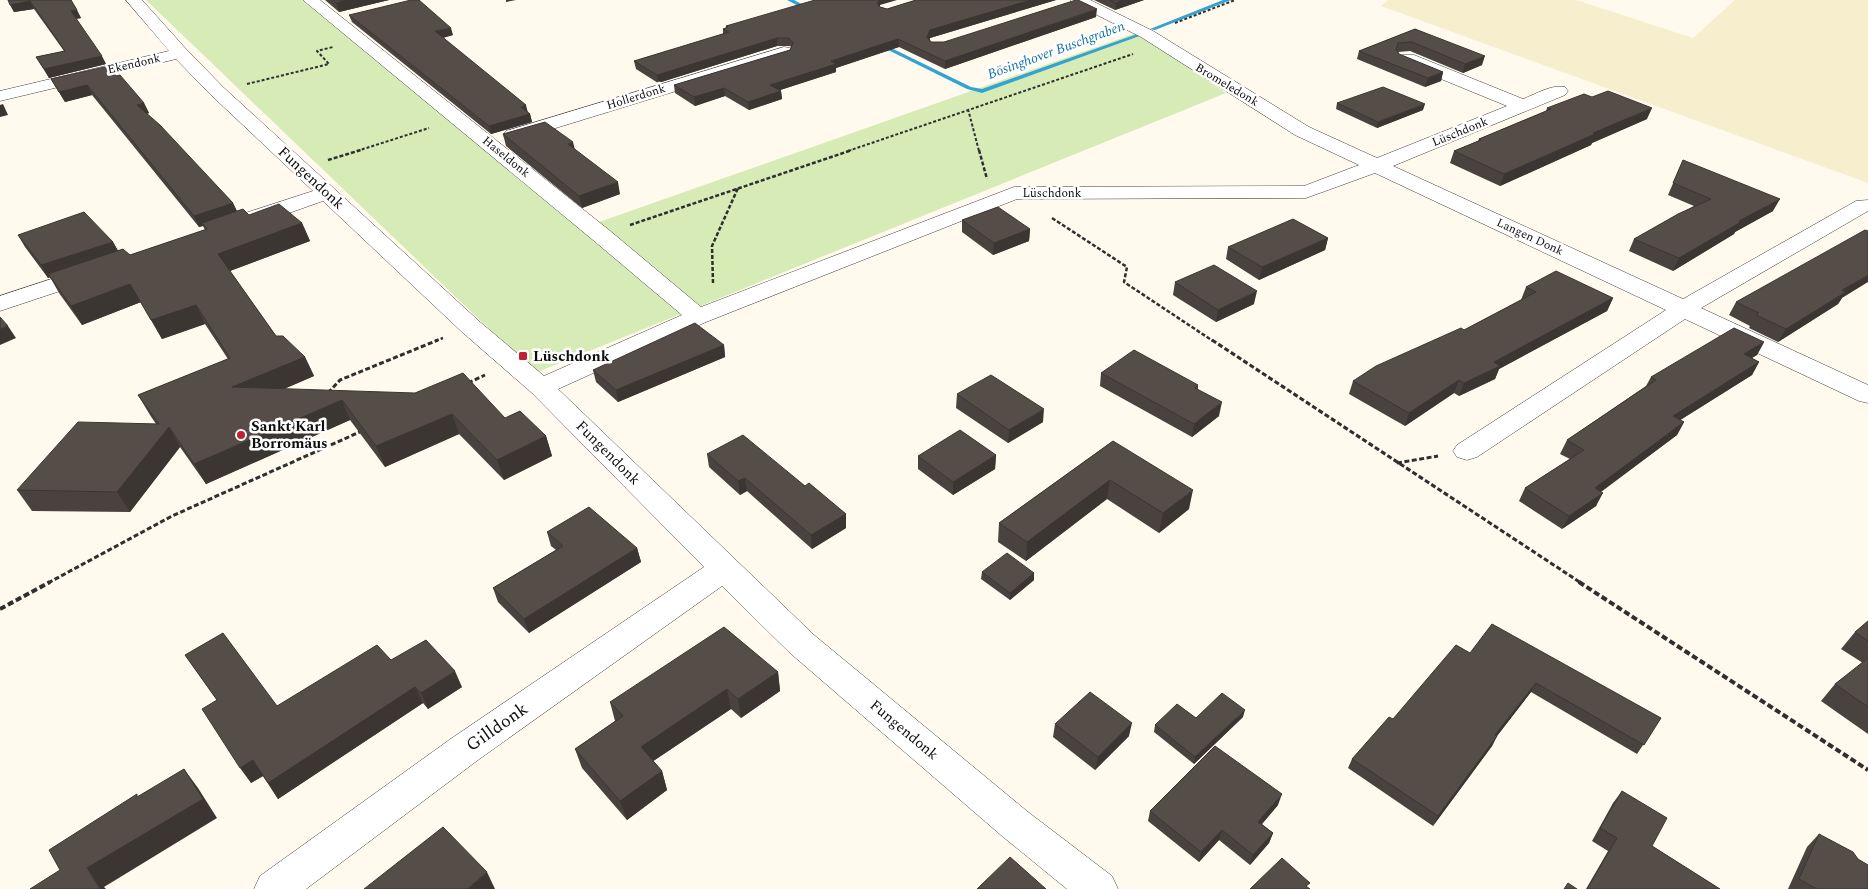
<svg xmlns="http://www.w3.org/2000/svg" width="1868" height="889" viewBox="0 0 1868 889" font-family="Spectral,serif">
	<rect width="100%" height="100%" fill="#fffaed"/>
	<path fill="#f6eecc" d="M1388 0H1576L1693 38 1735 0H1868V183L1381 6Z"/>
	<path fill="#d6ebb5" d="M146 0H302L582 228 1139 32 1226 93 535 373Z"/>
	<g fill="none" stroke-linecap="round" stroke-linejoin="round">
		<path fill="#33a3d3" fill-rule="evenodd" d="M787 0H794L813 10 808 11Z
			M1223 0H1231L1155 30 1150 29Z
			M1140 33 1145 34 982 93 967 89 876 44 881 43 971 87 982 89Z"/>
		<g stroke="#404040" stroke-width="1">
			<path id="minor" d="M126 0H142L186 49 223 87 480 322 544 376 682 315 593 240 303 0H320L609 230 701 307 1014 187 1304 186 1359 165 1295 135 1141 37 1073 3 1070 0H1090L1153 31 1309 127 1377 158 1507 106 1402 63 1400 59 1402 55H1414L1523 99C1536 94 1552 84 1565 87L1568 91 1565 95 1393 166 1683 299 1856 201 1868 200V211L1701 308 1868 385V403L1859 401 1685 319 1477 457 1467 460 1457 457 1453 451 1457 445 1666 310 1375 173 1306 198 1017 199 706 322 558 389 814 635 1028 812 1112 876 1118 889H1067L1002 836 790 653 722 586 478 760 306 889H254L260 876 452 738 704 567 532 393 462 332 323 201 255 225 247 226 239 225 236 220 239 215 313 191 211 95 176 59 0 101V91L169 51Z
				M784 47 790 48 792 52 790 56 520 139 513 141 506 139 503 135 506 131Z
				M91 266 99 268 102 273 99 278 0 311V296Z"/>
		</g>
		<path stroke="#2f2f2f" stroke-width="2" stroke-dasharray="3 2" stroke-linecap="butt" d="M1175 23 1235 0
			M247 84 329 64 317 51 333 47
			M968 109 979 151
			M357 151 429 128
			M848 151 1133 54"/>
		<path stroke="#2f2f2f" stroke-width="2.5" stroke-dasharray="4 2" stroke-linecap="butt" d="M979 150 987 179
			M328 160 361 150
			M1052 218 1127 267 1124 282 1213 341
			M630 225 852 150
			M713 283 712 246 738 188
			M435 341 443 338"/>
		<path stroke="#2f2f2f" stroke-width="3" stroke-dasharray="5 2.5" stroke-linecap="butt" d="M1212 340 1581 583
			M468 383 485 375
			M328 393 340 380 438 340
			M1397 463 1438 456
			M48 583 172 516 362 431"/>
		<path stroke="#2f2f2f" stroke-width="4" stroke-dasharray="6 3" stroke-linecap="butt" d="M1579 582 1868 770
			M0 609 50 582"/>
		<use href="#minor" fill="#fff" fill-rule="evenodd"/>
	</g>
	<path fill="#4a423f" d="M8 0H71L81 18 76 19 106 64 49 78 36 57 64 51 34 9 14 12Z
		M325 0H389L339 12Z
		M916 0H1056L930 38V40L931 42H944L1096 17 945 69 899 47 836 68V72L780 90 781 91 782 99 749 110 725 96 695 106 675 93 674 85 790 50 791 47 790 46H777L658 83 636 69 634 61 723 34V29L726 28V26L880 5V7L887 9Z
		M1094 0H1144L1115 10Z
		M349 15 453 35 443 38 530 114 532 122 491 134 352 22Z
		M1415 29 1482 65 1463 73 1410 51 1398 52 1399 54 1443 72 1441 81 1425 87 1357 59 1359 51Z
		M116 76 144 103 149 113 147 114 233 203 237 211 249 215 302 223 310 241 230 271 276 336 305 357 314 376 284 389 505 418 546 436 552 456 504 480 459 434 385 467 350 420 206 484 180 447 130 512 32 511 17 490 156 424 150 415 138 395 228 359 205 324 162 339 141 302 82 325 59 293 50 277 48 278 25 247 18 235 113 242 118 251 130 255 205 230 203 226 199 227 92 95 65 102 51 79Z
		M1337 103 1423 110 1377 128 1336 109Z
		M1547 108 1647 119 1592 143 1591 145 1500 186 1450 163 1454 151 1478 141 1479 139 1546 111Z
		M503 134 575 149 620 194 582 208 506 146Z
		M1683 160 1773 211 1735 232 1734 234 1673 271 1629 251 1634 239 1694 206 1668 195Z
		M962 220 1030 229 1029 241 993 255 962 232Z
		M1328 238 1325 250 1259 280 1226 259 1228 247Z
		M1175 282 1254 304 1216 322 1173 295Z
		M1526 287 1613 298 1607 311 1499 369 1495 379 1459 396 1454 393 1405 426 1349 394 1353 381 1464 330 1521 300Z
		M1842 298 1838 304 1778 342 1749 328 1750 326 1729 315 1736 302Z
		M1764 342 1757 355 1751 358 1759 362 1752 375 1680 420 1684 422 1677 435 1601 492 1596 506 1562 529 1519 501 1525 488 1570 459 1560 454 1567 440 1646 386 1651 377Z
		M724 345 725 357 618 402 596 382 593 370Z
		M1101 373 1198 385V389L1219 416 1192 437 1100 386Z
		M957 394 1043 422 1008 443 956 408Z
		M1113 441 1189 509 1159 533 1107 499 1026 561 998 542 999 523Z
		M707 454 805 486 846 514V528L812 549 747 491 740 495 709 467Z
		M996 455 995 469 953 495 918 469V456Z
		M547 532 637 548 641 562 529 633 498 602 493 588 556 550 551 546Z
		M982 572 1034 573V580L1010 600 981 579Z
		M1868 621V734L1821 701 1835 684 1863 663 1841 649 1855 632Z
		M1470 653 1661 718 1637 754 1531 692 1497 736 1492 746 1433 826 1348 768 1352 759 1393 719Z
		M185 655 277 706 391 660 462 687 428 709 423 703 278 799 263 776 251 783 217 700Z
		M778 672 780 691 741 718 731 709 653 761 662 771 667 790 627 820 582 768 575 749 615 721 610 702Z
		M1243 717 1194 764 1154 732 1155 725Z
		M1055 724 1129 736 1095 770 1053 737Z
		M1622 791 1652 846 1720 889H1586L1608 851 1592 841 1613 803Z
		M1278 805 1262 824 1273 833 1269 843 1250 865 1219 840 1199 862 1148 821 1150 811Z
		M1819 834 1868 889H1788L1807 847Z"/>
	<path fill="#3c3633" d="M347 0H389L339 12 336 3Z
		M506 0H516L506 2Z
		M879 0H897L880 5 877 11V3Z
		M1031 0H1056L930 38 927 45V37L930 30Z
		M1123 0H1144L1115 10 1116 3Z
		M30 1 34 9 14 12 10 5Z
		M1097 9 1096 17 945 69V61Z
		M77 10 81 18 75 19 71 11Z
		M451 28 453 35 438 39 435 31Z
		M777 38V46L658 83 657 75Z
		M898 39 899 47 836 68V72L771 93 770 85 831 61Z
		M102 56 106 64 49 78 44 69Z
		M1485 56 1482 65 1463 73 1465 64Z
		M1443 72 1441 81 1425 87 1428 78Z
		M87 85 92 95 65 102 59 92Z
		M724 88 725 96 695 106 694 97Z
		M781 91 782 99 749 110 748 102Z
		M144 103 149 113 142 115 137 105Z
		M3 104 8 115 0 117V105Z
		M1425 104 1423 110 1377 128 1378 122Z
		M526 105 528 113 521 107Z
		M1652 108 1647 119 1592 143 1591 145 1500 186 1504 174 1593 133Z
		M530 114 532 122 491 134 489 126Z
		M573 142 576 154 568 144Z
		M618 182 620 194 582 208 579 196Z
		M1780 199 1773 211 1735 232 1734 234 1673 271 1679 258 1739 221Z
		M233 203 238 214 202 223 203 226 199 227 194 216Z
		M302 223 310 241 227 272 218 254Z
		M1030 229 1029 241 993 255 994 243Z
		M1328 238 1325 250 1259 280 1262 267Z
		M113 242 120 254 48 278 41 265Z
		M1868 275V282L1842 298 1838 304 1778 342 1786 329 1842 290Z
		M130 284 141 302 82 325 71 306Z
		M1257 291 1254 304 1216 322 1218 310Z
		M1613 298 1607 311 1499 369 1495 379 1459 396 1464 383 1494 362Z
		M196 305 205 324 162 339 151 320Z
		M8 326 16 338 0 345V329Z
		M1764 342 1757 355 1736 368 1744 354Z
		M724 345 725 357 618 402 616 390Z
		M305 357 314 376 242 407 232 387Z
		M1759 362 1752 375 1666 429 1673 416Z
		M1459 380 1454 393 1405 426 1409 413Z
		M342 400 350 420 206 484 194 464Z
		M1222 402 1219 416 1192 437 1194 424Z
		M1044 409 1043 422 1008 443 1009 430Z
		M452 414 459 434 385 467 376 446Z
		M1684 422 1677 435 1588 501 1595 488Z
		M169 427 180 447 130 512 117 492Z
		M546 436 552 456 504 480 497 460Z
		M996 455 995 469 953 495V482Z
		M745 478 747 491 740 495 738 481Z
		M1110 480 1107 499 1026 561 1027 542Z
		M1193 490 1189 509 1159 533 1163 513Z
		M1603 493 1596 506 1562 529 1569 516Z
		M846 514V528L812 549 811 535Z
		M637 548 641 562 529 633 524 619Z
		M1034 573V580L1010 600V593Z
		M455 671 462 687 428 709 421 693Z
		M778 672 780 691 741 718 738 699Z
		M1536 683 1531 692 1490 745 1495 735Z
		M415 687 423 703 278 799 268 783Z
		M727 689 731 709 646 766 641 747Z
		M1245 710 1243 717 1194 764 1195 757Z
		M1132 723 1129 736 1095 770 1098 757Z
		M1497 736 1492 746 1433 826 1438 816Z
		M253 760 263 776 251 783 240 768Z
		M184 769 198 788 217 818 104 887 106 889H100L87 868Z
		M662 771 667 790 627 820 620 801Z
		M1282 794 1278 805 1255 832 1258 822Z
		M1222 830 1219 840 1199 862 1201 852Z
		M1273 833 1269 843 1250 865 1253 855Z
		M487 872 495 889H467Z"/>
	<path fill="#564d49" stroke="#3c3633" d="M8 0H71L77 10 71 11 102 56 44 69 36 57 65 51 30 1 10 5Z
		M333 0H347L336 3Z
		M411 0H419L451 28 435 31 526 105 521 107 530 114 489 126 349 15Z
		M815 0H879L877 3 880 7 887 9 916 0H1031L930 30 927 37 931 42H944L1076 0H1078L1097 9 945 61 898 39 831 61 836 64 770 85 781 91 748 102 724 88 694 97 674 85 790 50 793 43 789 38H777L657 75 634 61 729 32 723 29 728 27 726 26Z
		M1110 0H1123L1116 3Z
		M1415 29 1485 56 1465 64 1412 42 1398 43 1396 49 1399 54 1443 72 1428 78 1359 51Z
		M109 66 116 76 120 75 144 103 137 105 160 125 233 203 194 216 87 85 59 92 51 79Z
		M1383 87 1425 104 1378 122 1337 103Z
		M1608 91 1652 108 1593 133 1595 134 1504 174 1454 151 1481 140 1479 139 1551 109 1547 108 1584 94 1592 97Z
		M545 122 573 142 568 144 618 182 579 196 503 134Z
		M1683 160 1780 199 1739 221 1741 222 1679 258 1634 239 1678 214 1711 199 1673 183Z
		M279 204 302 223 218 254 276 336H283L305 357 232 387 415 393 463 373 505 418 520 411 546 436 497 460 452 414 376 446 342 400 194 464 169 427 117 492 17 490 78 422 159 424 138 395 230 358 196 305 151 320 130 284 71 306 48 274 123 249 130 255 207 229 202 223 243 209 249 215Z
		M998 207 1030 229 994 243 962 220Z
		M84 212 113 242 41 265 18 235Z
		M1293 219 1328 238 1262 267 1228 247Z
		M1865 230 1868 231V275L1842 290 1846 292 1786 329 1756 315 1759 313 1736 302Z
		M1214 265 1257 291 1218 310 1175 282Z
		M1556 271 1613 298 1494 362 1500 366 1464 383 1459 380 1409 413 1353 381 1376 366 1461 328 1464 330 1536 292 1526 287Z
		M0 317 8 326 0 329Z
		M695 323 724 345 616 390 593 370Z
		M1734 328 1764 342 1744 354 1759 362 1673 416 1684 422 1595 488 1603 493 1569 516 1525 488 1584 450 1567 440 1656 380 1651 377Z
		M1134 350 1198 385 1195 388 1222 402 1194 424 1101 373Z
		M991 375 1044 409 1009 430 957 394Z
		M960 430 996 455 953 482 918 456Z
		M743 435 805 486 809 483 846 514 811 535 745 478 738 481 707 454Z
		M1113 441 1193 490 1163 513 1110 480 1027 542 999 523Z
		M589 507 637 548 524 619 493 588 563 546 547 532Z
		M1007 553 1034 573 1010 593 982 572Z
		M1868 621V641L1855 632Z
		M1492 624 1661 718 1644 745 1536 683 1495 735 1497 736 1438 816 1352 759 1389 717 1393 719 1456 645 1470 653Z
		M724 627 778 672 738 699 727 689 641 747 662 771 620 801 575 749 623 716 610 702Z
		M223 633 277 706 377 645 391 660 426 640 455 671 421 693 415 687 268 783 253 760 240 768 202 709 217 700 185 655Z
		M1868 658V707L1835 684Z
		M1090 692 1132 723 1098 757 1055 724Z
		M1222 693 1245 710 1195 757 1155 725 1177 704 1196 718Z
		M1215 746 1282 794 1258 822 1273 833 1253 855 1222 830 1201 852 1150 811Z
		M184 769 203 799 87 868 100 889H30L60 870 49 850 137 794V797Z
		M1622 791 1667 818 1652 846 1720 889H1587L1617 838 1600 828Z
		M443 827 487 872 467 889H364Z
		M1819 834 1853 852 1858 859 1868 865V889H1817L1799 879Z
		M1010 857 1046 889H977Z
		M1282 858 1310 883 1306 886 1310 889H1250Z
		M1568 883 1577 889H1564Z"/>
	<g fill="#c31f37" stroke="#fff" stroke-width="2">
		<rect x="518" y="351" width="10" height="10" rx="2.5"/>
		<circle cx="241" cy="435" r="5"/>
	</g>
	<g text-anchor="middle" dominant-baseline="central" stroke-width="5" stroke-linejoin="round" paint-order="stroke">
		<g font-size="12" fill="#0d0d0d" stroke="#fff">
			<text transform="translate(134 64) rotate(-13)">Ekendonk</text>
			<text transform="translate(1227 85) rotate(31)">Bromeledonk</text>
			<text transform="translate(636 97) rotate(-17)">Hollerdonk</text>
			<text transform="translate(1460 132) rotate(-22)">Lüschdonk</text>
			<text transform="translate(506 157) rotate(39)">Haseldonk</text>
			<text x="1052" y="193">Lüschdonk</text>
			<text transform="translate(1530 237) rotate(25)">Langen Donk</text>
		</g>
		<g font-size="14" font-style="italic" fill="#1172a4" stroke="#fff">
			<text transform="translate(1056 50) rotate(-20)">Bösinghover Buschgraben</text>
		</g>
		<g font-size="15" fill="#0d0d0d" stroke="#fff">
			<text transform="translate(311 178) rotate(43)">Fungendonk</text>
			<text transform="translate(608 453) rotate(45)">Fungendonk</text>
			<text transform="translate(904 730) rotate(40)">Fungendonk</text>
		</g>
		<g font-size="15" font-weight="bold" fill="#0d0d0d" stroke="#fff" text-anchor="start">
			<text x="533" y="356">Lüschdonk</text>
			<text x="251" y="426">Sankt Karl<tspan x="251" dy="17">Borromäus</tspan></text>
		</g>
		<g font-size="18" fill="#0d0d0d" stroke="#fff">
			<text transform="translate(497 727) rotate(-35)">Gilldonk</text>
		</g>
	</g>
</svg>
